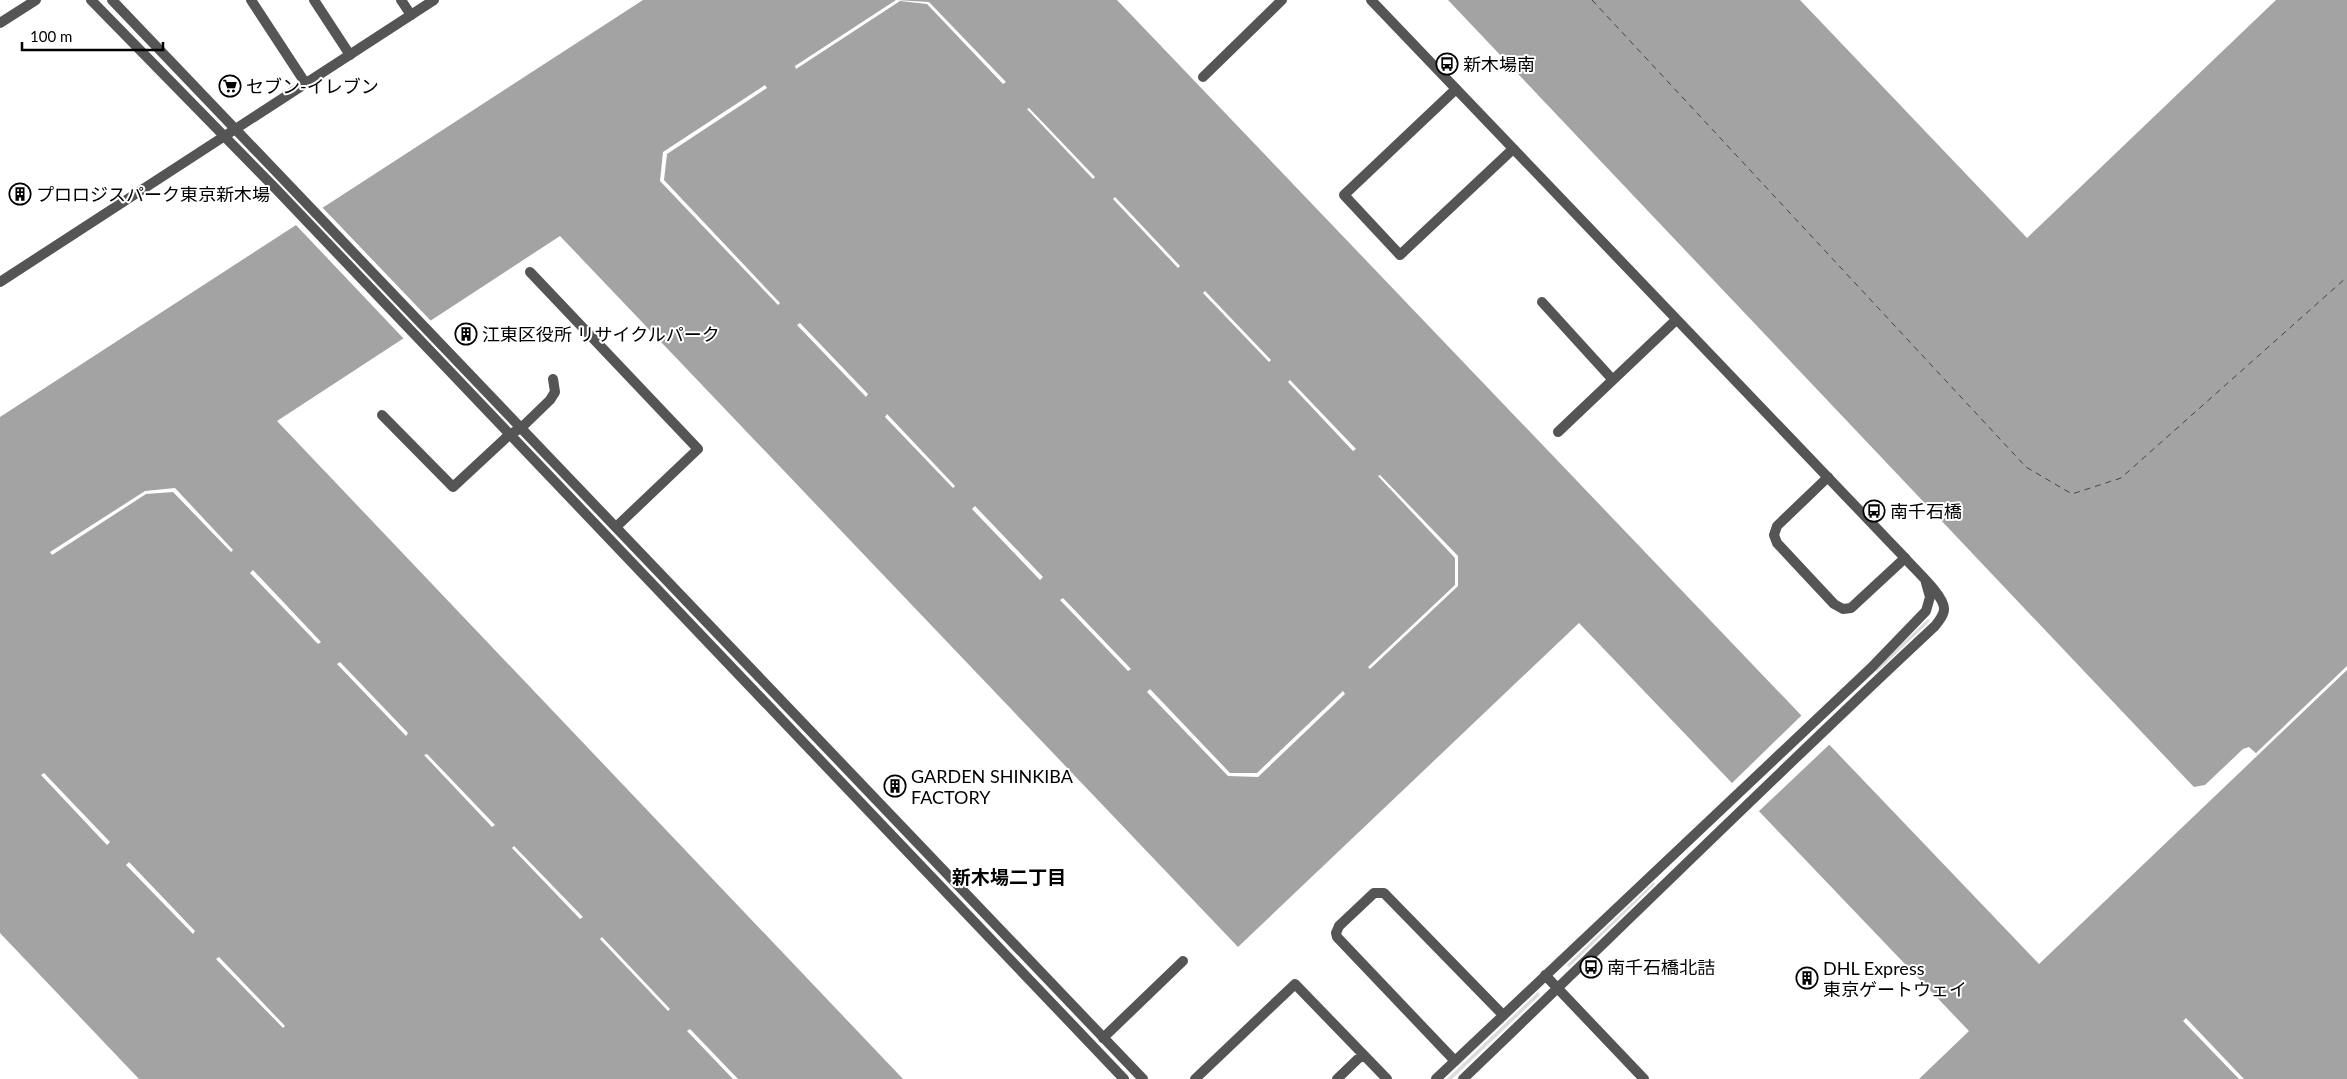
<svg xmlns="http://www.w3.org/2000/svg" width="2347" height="1079" viewBox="0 0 2347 1079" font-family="Lato,'Noto Sans JP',sans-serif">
	<rect width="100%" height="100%" fill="#fff"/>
	<path fill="#dcdcdc" d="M1928 619 1930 621 1877 672 1874 670Z
		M1654 882 1655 884 1569 967 1567 965Z
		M1538 992 1540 995 1452 1079H1447Z"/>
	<path fill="#a3a3a3" d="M643 0H1117L2039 964 2258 755 2249 747 2243 749 2205 785 2194 787 2190 783 1448 0H1800L2027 238 2276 0H2347V1079H1919L1969 1031 1579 623 1238 947 560 236 277 421 903 1079H139L0 933V417Z"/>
	<path fill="#fff" d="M896 0 929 2 1006 82 1003 84 927 4 900 1 796 69 795 66Z
		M765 85 767 88 667 154 664 180 780 303 778 305 660 181 663 152Z
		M1029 108 1095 177 1093 179 1027 109Z
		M1115 197 1180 266 1178 268 1113 199Z
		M321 206 432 322 405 340 294 223Z
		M1205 291 1271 360 1269 362 1203 293Z
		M800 323 868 394 866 397 797 325Z
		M1290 380 1356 449 1353 451 1288 382Z
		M887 414 955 486 953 488 885 417Z
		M1380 475 1458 556V586L1370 669 1368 667 1455 585V558L1378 476Z
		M175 488 233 550 231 552 173 492 146 494 52 555 50 552 145 491Z
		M975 506 1043 577 1040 580 972 509Z
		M253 570 321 642 318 644 250 573Z
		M1063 598 1131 669 1128 671 1060 600Z
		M340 662 408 733 406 736 337 664Z
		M2347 666V670L2258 755 2256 753Z
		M1150 689 1230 773H1257L1343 691 1345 694 1258 777 1228 776 1147 692Z
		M1803 714 1831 743 1757 813 1730 785Z
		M427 754 495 825 492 827 424 755Z
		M44 773 110 842 107 845 41 775Z
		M514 846 583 917 580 919 512 848Z
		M129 862 195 931 193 934 126 865Z
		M602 937 670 1009 668 1011 600 939Z
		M219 957 285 1026 283 1028 216 959Z
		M2186 1018 2244 1079H2239L2183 1021Z
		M690 1029 738 1079H733L687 1031Z"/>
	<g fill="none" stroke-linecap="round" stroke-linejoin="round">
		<path stroke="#444" stroke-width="1" stroke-dasharray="6 5" stroke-linecap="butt" d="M1592 0 2026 467 2072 494 2121 478 2347 277"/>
		<path stroke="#555" stroke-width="10" d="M251 0 306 84
			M314 0 350 55
			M401 0 411 15
			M1203 77 1282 0
			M1456 89 1344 195 1400 255 1513 149
			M530 272 698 449 616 527
			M1542 302 1613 380
			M382 415 453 487 509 435 521 428 550 400 555 392 553 379
			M1558 432 1676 320
			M1828 477 1777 526 1774 535 1777 543 1834 604 1843 609 1851 608 1905 558
			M1103 1038 1183 961
			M1455 1061 1337 937 1336 933 1339 926 1374 893H1384L1503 1015
			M1195 1079 1295 984 1387 1079
			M1337 1079 1363 1054"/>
		<path stroke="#555" stroke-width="10" d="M91 0 276 189 1124 1079
			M112 0 1143 1079
			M1371 0 1905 558C1914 569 1945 596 1944 609 1944 615 1939 621 1935 626 1775 775 1620 929 1463 1079
			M0 23 36 0
			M0 282 434 0
			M1545 975 1644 1079
			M1436 1079 1871 668 1926 611 1930 597 1926 583"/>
	</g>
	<defs>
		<g id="bus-ring" transform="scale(1.125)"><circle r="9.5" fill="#fff" stroke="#000" stroke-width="1.5"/><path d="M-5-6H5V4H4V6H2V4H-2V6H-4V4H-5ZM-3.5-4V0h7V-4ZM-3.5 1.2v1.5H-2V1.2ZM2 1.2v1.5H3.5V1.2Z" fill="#000"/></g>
		<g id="supermarket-ring" transform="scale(1.125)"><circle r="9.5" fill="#fff" stroke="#000" stroke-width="1.5"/><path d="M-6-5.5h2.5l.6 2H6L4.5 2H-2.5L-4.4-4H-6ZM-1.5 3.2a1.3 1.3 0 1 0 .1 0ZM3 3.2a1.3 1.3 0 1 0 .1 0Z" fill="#000"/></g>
		<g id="building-ring" transform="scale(1.125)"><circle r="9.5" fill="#fff" stroke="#000" stroke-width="1.5"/><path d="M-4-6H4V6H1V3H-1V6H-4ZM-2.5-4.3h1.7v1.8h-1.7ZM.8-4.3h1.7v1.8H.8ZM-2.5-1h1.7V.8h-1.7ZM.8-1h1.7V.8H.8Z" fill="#000"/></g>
	</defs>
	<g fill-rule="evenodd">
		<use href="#bus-ring" x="1447" y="64"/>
		<use href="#supermarket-ring" x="230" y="86"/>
		<use href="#building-ring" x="20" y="194"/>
		<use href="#building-ring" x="466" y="334"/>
		<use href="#bus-ring" x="1874" y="511"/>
		<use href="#building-ring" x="895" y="786"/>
		<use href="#bus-ring" x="1591" y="967"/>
		<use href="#building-ring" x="1807" y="978"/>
	</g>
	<g text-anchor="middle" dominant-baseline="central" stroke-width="4" stroke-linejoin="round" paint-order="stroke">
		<g font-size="18" fill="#000" stroke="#fff" text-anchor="start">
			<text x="1463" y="64">新木場南</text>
			<text x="246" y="86">セブン-イレブン</text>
			<text x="36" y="194">プロロジスパーク東京新木場</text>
			<text x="482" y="334">江東区役所 リサイクルパーク</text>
			<text x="1890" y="511">南千石橋</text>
			<text x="911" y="776">GARDEN SHINKIBA<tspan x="911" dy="21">FACTORY</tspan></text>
			<text x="1607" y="967">南千石橋北詰</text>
			<text x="1823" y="968">DHL Express<tspan x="1823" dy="21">東京ゲートウェイ</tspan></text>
		</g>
		<g font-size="19" font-weight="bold" fill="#000" stroke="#fff">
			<text x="1009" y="876">新木場二丁目</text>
		</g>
	</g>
	<path d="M22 42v8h141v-8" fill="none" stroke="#000000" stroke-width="2.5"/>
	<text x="30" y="42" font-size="15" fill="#000000" stroke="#ffffff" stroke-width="4" paint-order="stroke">100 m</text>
</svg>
